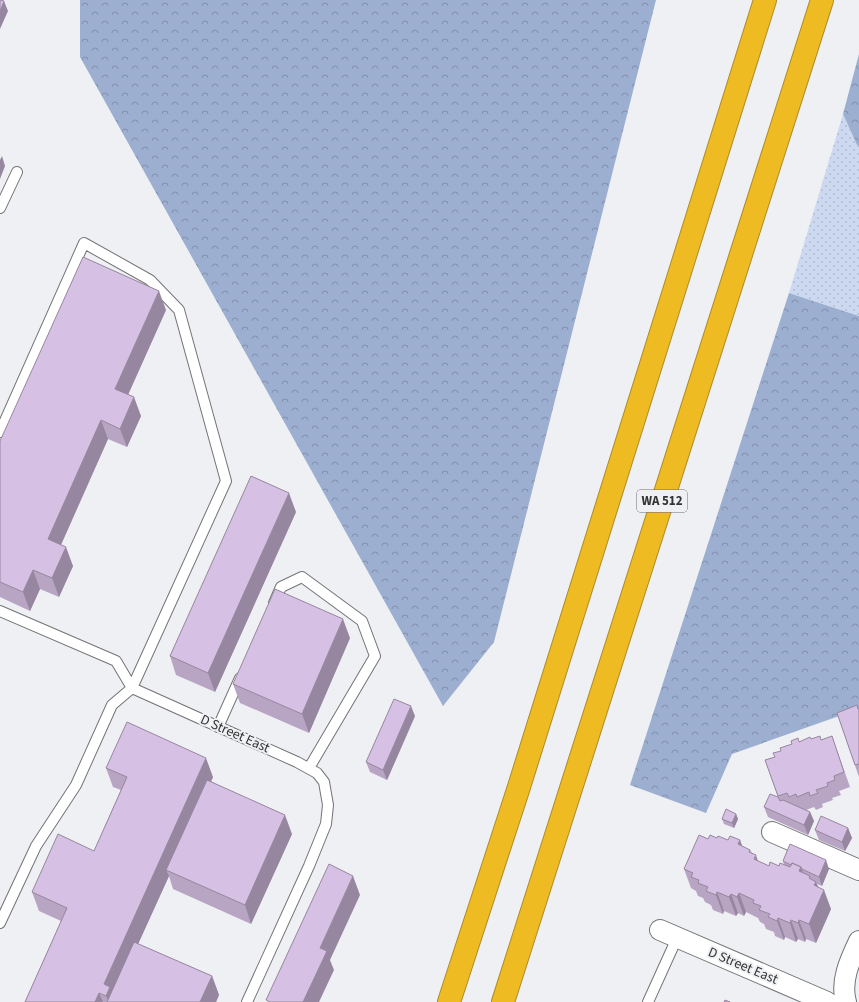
<svg xmlns="http://www.w3.org/2000/svg" width="859" height="1002" viewBox="0 0 859 1002" font-family="'Source Sans 3',sans-serif">
	<defs>
		<pattern id="grass-dots" width="8" height="8" patternUnits="userSpaceOnUse"><rect width="8" height="8" fill="#cdd9f0"/><path d="M2 2h.1M6 6h.1" fill="none" stroke="#b1bbce" stroke-width="1.8" stroke-linecap="round"/></pattern>
		<pattern id="forest-crowns" width="20" height="18" patternUnits="userSpaceOnUse"><rect width="20" height="18" fill="#9dafd1"/><path d="M2 6a3 3 0 1 1 6 0M12 15a3 3 0 1 1 6 0" fill="none" stroke="#818faa"/></pattern>
	</defs>
	<rect width="100%" height="100%" fill="#eff0f3"/>
	<path fill="url(#grass-dots)" d="M843 114 857 145 859 146V316L789 293Z"/>
	<path fill="url(#forest-crowns)" d="M80 0H656L494 642 443 706 80 57Z
		M859 54V146L857 145 843 114Z
		M789 293 859 316V709L732 754 706 813 630 785Z"/>
	<g fill="none" stroke-linecap="round" stroke-linejoin="round">
		<g stroke="#737476" stroke-width="12">
			<path id="service" d="M0 208 17 172
				M0 432 84 243 150 280 179 310 226 481 132 688 112 705 76 785 36 846 0 923
				M274 603 281 587 302 577 362 621 375 656 309 768
				M0 611 116 661 132 688 297 762 317 773 324 782 328 805 326 824 309 866 247 1002
				M218 727 240 678
				M648 1002 677 938"/>
		</g>
		<g stroke="#737476" stroke-width="22">
			<path id="minor" d="M772 832 859 870
				M660 930 827 1002
				M846 1002C840 981 850 960 859 941"/>
		</g>
		<g stroke="#ae8c29" stroke-width="24">
			<path id="motorway" d="M449 1002 518 790 765 0
				M503 1002 822 0"/>
		</g>
		<use href="#service" stroke="#fff" stroke-width="10"/>
		<use href="#minor" stroke="#fff" stroke-width="20"/>
		<use href="#motorway" stroke="#efbb22" stroke-width="22"/>
	</g>
	<path fill="#b8a5c3" d="M166 310 128 395 141 416 127 447 108 439 61 545 73 566 59 597 40 589 30 611 0 597V441Z
		M296 512 215 692 176 675 170 656Z
		M350 638 309 733 240 703 233 684Z
		M858 709H859V777L837 713Z
		M415 716 387 780 370 772 366 762Z
		M832 736 850 787 839 791 841 795 832 798 833 800 822 804 823 807 816 810 814 807 806 810 810 812 814 821 808 835 768 817 764 807 778 797 765 760 775 757 781 751 799 742 811 739 821 740Z
		M106 768 213 777 211 781 292 834 251 924 173 889 169 876 138 944 212 976 219 995 216 1002H25L61 921 39 911 32 892 94 851 121 790 113 787Z
		M736 814 738 819 734 828 724 824 722 819Z
		M848 828 852 838 845 851 819 840 815 830Z
		M717 838 728 840H740L742 846 750 850 752 853 758 861 769 866 784 865 783 861 829 869 822 886 817 884 831 909 816 943 806 939 805 942 798 939 796 942 785 937 784 940 775 936 774 932 766 929 764 924 760 922 758 918 746 912 744 916 738 913 736 916 724 911 723 914 713 910 711 905 705 902 703 898 698 896 696 891 691 888 684 869 708 839Z"/>
	<path fill="#96869f" d="M4 1 8 11 0 29V11Z
		M2 156 5 166 0 179V160Z
		M159 291 166 310 122 408 115 389Z
		M134 397 141 416 127 447 120 429Z
		M101 420 108 439 55 558 48 539Z
		M289 493 296 512 215 692 208 673Z
		M66 547 73 566 59 597 52 578Z
		M33 570 40 589 30 611 23 592Z
		M343 619 350 638 309 733 302 714Z
		M411 706 415 716 387 780 383 770Z
		M206 758 213 777 170 872 166 870 169 876 114 997 109 1002 106 996 104 984Z
		M810 812 814 821 808 835 804 825Z
		M736 814 738 819 734 828 732 823Z
		M285 815 292 834 251 924 245 905Z
		M848 828 852 838 845 851 842 842Z
		M740 840 747 859 738 844Z
		M756 855 762 874 754 859Z
		M826 860 829 869 822 886 819 877Z
		M801 867 808 886 799 871Z
		M353 876 360 895 330 960 334 970 319 1002H303L320 948Z
		M816 882 821 896 824 890 831 909 816 943 809 924 814 885Z
		M717 892 724 911 723 914 716 895Z
		M739 893 746 912 744 916 737 897Z
		M731 894 738 913 736 916 729 897Z
		M778 918 785 937 784 940 777 921Z
		M791 920 798 939 796 942 790 923Z
		M799 920 806 939 805 942 798 923Z
		M212 976 219 995 216 1002H200Z
		M99 993 103 1002H95Z"/>
	<path fill="#d6c0e3" stroke="#96869f" d="M0 0 4 1 0 11Z
		M83 257 159 291 115 389 134 397 120 429 101 420 48 539 66 547 52 578 33 570 23 592 0 582V441Z
		M251 476 289 493 208 673 170 656Z
		M275 589 343 619 302 714 233 684Z
		M394 699 411 706 383 770 366 762Z
		M857 705 858 709H859V764L855 765 837 713Z
		M127 722 206 758 104 984 110 987 106 996 99 993 95 1002H25L67 908 32 892 58 834 94 851 127 777 106 768Z
		M820 736 821 740 832 736 844 772 834 776 835 780 827 783 828 786 816 790 818 793 810 796 809 792 797 797 796 794 789 797 787 793 778 796 765 760 775 757 773 753 781 751 780 748 792 744 791 741 798 738 799 742 810 737 811 739Z
		M207 780 285 815 245 905 166 870Z
		M770 794 778 797 780 801 783 800 810 812 804 825 764 807Z
		M726 809 736 814 732 823 722 819Z
		M821 816 848 828 842 842 815 830Z
		M699 835 708 839 710 835 717 838 718 836 728 840 730 836 740 840 738 844 750 850 749 852 756 855 754 859 769 866 770 862 779 866 780 863 790 867 792 863 801 867 799 871 810 876 809 878 816 882 814 885 824 890 809 924 799 920 798 923 791 920 790 923 778 918 777 921 768 917 770 914 759 910 761 906 753 903 754 900 739 893 737 897 731 894 729 897 717 892 716 895 706 891 708 887 698 883 699 880 691 877 693 873 684 869Z
		M790 844 826 860 819 877 802 869 801 867 792 863 791 865 783 861Z
		M329 864 353 876 320 948 327 951 303 1002H270L266 1000Z
		M134 942 212 976 200 1002H107Z
		M725 1000 730 1002H724Z"/>
	<g text-anchor="middle" dominant-baseline="central" stroke-width="4" stroke-linejoin="round" paint-order="stroke">
		<rect fill="#eff0f3" stroke="#6c6c6e" stroke-width="1" x="637" y="490" width="50" height="22" rx="3"/>
		<g font-size="13" font-weight="bold" fill="#343435">
			<text x="662" y="501">WA 512</text>
		</g>
		<g font-size="14" fill="#343435" stroke="#eff0f3">
			<text transform="translate(235 734) rotate(24)">D Street East</text>
			<text transform="translate(743 966) rotate(23)">D Street East</text>
		</g>
	</g>
</svg>
